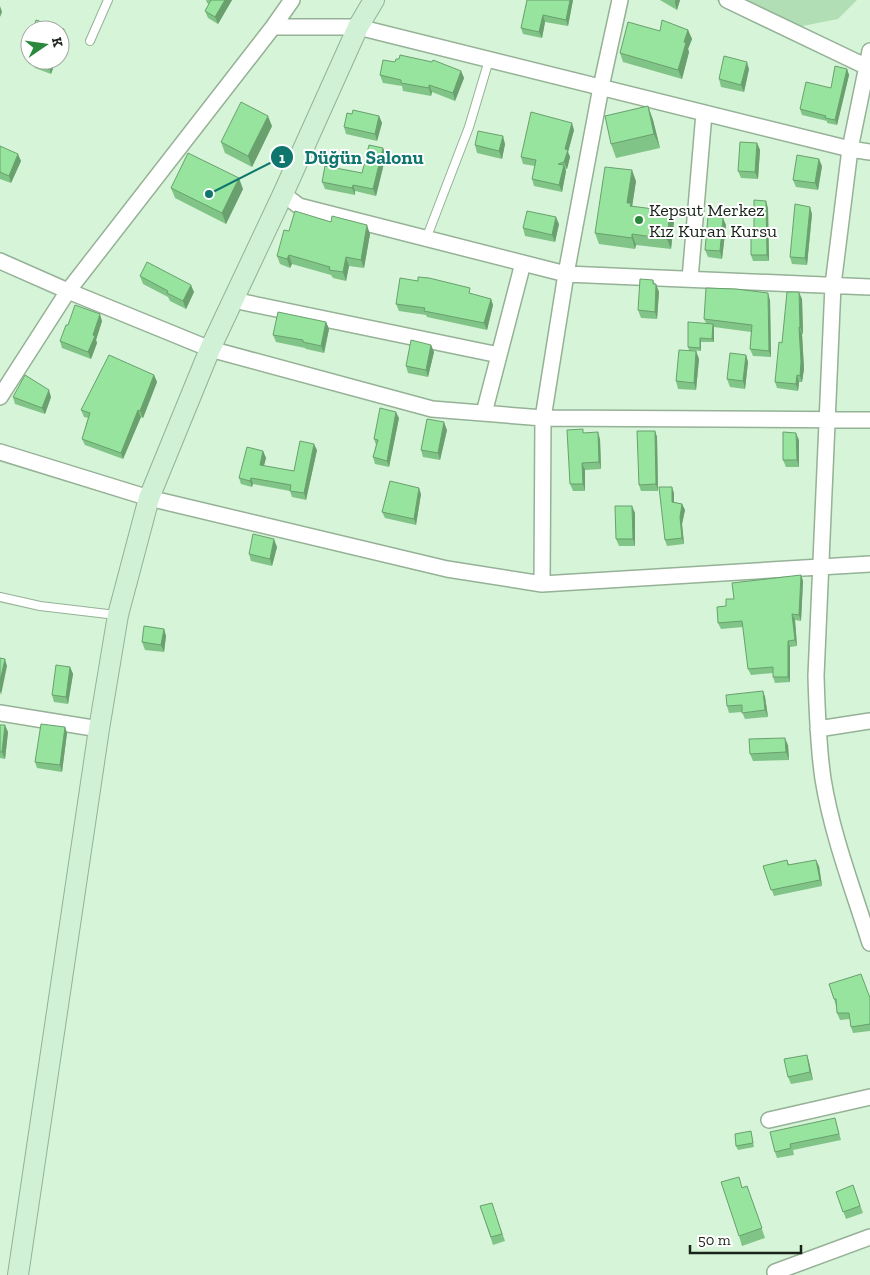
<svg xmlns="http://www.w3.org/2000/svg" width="870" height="1275" viewBox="0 0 870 1275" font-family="'Zilla Slab',serif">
	<rect width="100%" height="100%" fill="#d6f4d7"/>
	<path fill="#b1deb4" d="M716 0H857L838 19 777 31Z"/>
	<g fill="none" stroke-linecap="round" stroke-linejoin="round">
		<g stroke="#95b196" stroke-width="10">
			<path id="lane" d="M90 41 108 0
				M426 239 469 127 489 60
				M0 597 40 606 116 615"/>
		</g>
		<g stroke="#95b196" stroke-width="18">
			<path id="street" d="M727 0 867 67
				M273 27H358L850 149 870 152
				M870 51 850 149 833 285 816 676C817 711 818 745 823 779 832 835 853 889 870 943
				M283 194 299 206 566 274 870 287
				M0 261 68 291 210 349 432 409 543 418 870 420
				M690 279 704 113
				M233 300 499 355
				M0 397 68 291 273 27 292 0
				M484 413 523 263
				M0 452 149 498 447 569 542 584 870 564
				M542 584 543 418 566 274 601 87 620 0
				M0 713 99 729
				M818 729 870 721
				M769 1120 870 1097
				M775 1272 870 1237"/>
		</g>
		<g stroke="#95b196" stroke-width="22">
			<path id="secondary" d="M18 1275 99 729 118 615 149 498 210 349 283 194 358 27 374 0"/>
		</g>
		<use href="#lane" stroke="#fff" stroke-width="8"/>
		<use href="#street" stroke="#fff" stroke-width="15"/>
		<use href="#secondary" stroke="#d0f1d5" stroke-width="20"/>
	</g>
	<path fill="#81c487" d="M206 0H232L218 24 208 18 205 11 209 4 207 3Z
		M527 0H573L568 26 545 22 542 38 523 34 521 28Z
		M660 0H680L677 10Z
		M688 30 692 39 688 49 689 52 682 79 623 62 620 53 660 31Z
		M56 60 51 74 35 68 33 62Z
		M395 62 461 71 464 78 455 101 432 92 431 96 403 91 402 86 383 83 380 75Z
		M749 69 744 92 721 87 719 79Z
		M847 69 849 75 837 125 827 123V121L802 115 800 109 831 88Z
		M648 106 653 120 660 148 616 158 611 144Z
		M352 114 379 116 382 123 377 141 346 134 344 127Z
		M272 126 252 167 225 153 221 142Z
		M574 130 568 152 570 157 567 169H565L566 171 562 192 534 186 532 179 535 166 523 164 521 157Z
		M757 143 760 150 758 179 741 178 738 171Z
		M505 144 502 159 477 153 475 145Z
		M0 146 21 161 11 183 0 179Z
		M386 155 376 196 355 191V195L325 189 322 182 362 173Z
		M822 166 818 190 796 187 793 180Z
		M636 181 632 206 674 222 671 249 636 245 635 249 599 244 595 233Z
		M171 188 243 189 226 224 175 198Z
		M768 208 769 261H753L751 255 754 232Z
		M812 214 807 265 792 264 790 257Z
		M559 224 555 242 525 236 523 228Z
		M726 225 722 259 708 257 705 250Z
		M289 231 370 234 364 268 349 266 346 281 333 278 331 275 292 264 290 268 280 264 277 256Z
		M140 276 194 292 186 309 170 301 168 297 143 284Z
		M653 280 659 292 657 319 641 318 638 310Z
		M472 294 491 299 493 305 487 330 427 317 426 315 399 311 396 304Z
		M802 299 803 334H802L804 369 802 382H799L798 391 777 388 775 382 782 343Z
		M770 300 771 357 753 356 750 349 751 332 714 327V342H701V351L689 350 688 347 706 323 704 319Z
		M102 321 96 340 97 343 91 359 62 348 60 341 68 325Z
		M326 322 329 329 324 353 306 349 305 348 276 342 273 335Z
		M431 345 434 352 428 377 408 373 406 366Z
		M696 351 699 359 696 390 678 389 676 381Z
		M746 355 748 362 745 389 730 387 727 379Z
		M154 375 157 382 143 418 141 417 123 459 85 445 82 439 88 418 84 417 81 410Z
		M13 397H51L45 414 15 404Z
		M399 418 389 467 375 464 373 457 376 445 374 439Z
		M447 430 440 460 423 457 421 450Z
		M655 431 657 437 658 491H641L639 485Z
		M584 433 600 439 601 469 585 470V491H573L570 484Z
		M799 440V467H786L783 460Z
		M317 450 306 500 292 497 290 491 253 484 252 487 241 484 239 478 263 451 266 458 264 466 294 471Z
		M674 493V502L682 504 685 510 682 524 684 544 667 546 665 540Z
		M421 494 416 525 385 518 382 512Z
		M635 513V546H619L616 539Z
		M277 547 272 566 251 561 249 554Z
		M801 575 803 581 801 621 795 620 797 646 790 647V682L775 683 773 677V673L751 675 748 669 743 627 721 629 718 623 726 606 734 599Z
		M164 629 166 636 164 652 145 650 142 642Z
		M70 667 73 674 68 704 54 702 52 695Z
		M763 691 765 697 768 717 745 719 742 712 729 713 727 706Z
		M0 725 8 732 5 759 0 758Z
		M65 727 67 733 62 772 37 768 35 762Z
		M788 745 789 760 753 761 750 754Z
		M787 860 789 865 819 866 822 886 774 896 763 866Z
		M829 984 870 998V1031L853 1033 851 1027 850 1019 840 1020 837 1013V1005L836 1006 834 999Z
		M807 1055 809 1062 813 1080 791 1084 788 1077Z
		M835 1118 841 1140 793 1150 794 1155 777 1158 775 1152Z
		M751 1131 754 1147 738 1150 736 1146Z
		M853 1185 863 1213 846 1219 836 1192Z
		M747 1186 765 1238 742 1246 739 1236 743 1187Z
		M492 1203 505 1241 493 1245 480 1206Z"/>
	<path fill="#69a06e" d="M225 0H232L218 24 215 17Z
		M570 0H573L568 26 566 20Z
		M675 0H680L677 10 675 3Z
		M0 6 2 12 0 17Z
		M543 15 545 22 542 38 539 32Z
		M64 29 67 35 61 53 60 49V44Z
		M688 30 692 39 688 49 689 52 682 79 678 70 684 42Z
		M52 60H56L51 74 49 68Z
		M747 62 749 69 744 92 741 85Z
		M847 69 849 75 837 125 835 120Z
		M461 71 464 78 455 101 453 93Z
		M429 85 432 92 431 96 429 88Z
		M648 106 653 120 660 148 654 134Z
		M268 116 272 126 252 167 248 156Z
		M379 116 382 123 377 141 375 134Z
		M572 123 574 130 568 152 570 157 567 169 564 162 565 149Z
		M503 136 505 144 502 159 499 151Z
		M757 143 760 150 758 179 755 172Z
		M383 148 386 155 376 196 373 189Z
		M18 154 21 161 11 183 9 176Z
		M819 159 822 166 818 190 815 183Z
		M564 165 566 171 562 192 559 185Z
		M632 170 636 181 632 207 627 203Z
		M239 178 243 189 226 224 222 213Z
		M353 185 355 191V195L352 188Z
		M766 201 768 208 769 261 767 255Z
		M810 207 812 214 807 265 805 258Z
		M670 211 674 222 671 249 667 239Z
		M556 217 559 224 555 242 552 235Z
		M723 218 726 225 722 259 720 251Z
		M367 225 370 234 364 268 361 260Z
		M632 234 636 245 635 249 632 238Z
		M289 255 292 264 290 268 287 259Z
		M346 257 349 266 346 281 343 272Z
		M656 284 659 292 657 319 655 312Z
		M191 285 194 292 186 309 183 301Z
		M799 292 802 299 803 334 800 327Z
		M768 293 770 300 771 357 769 351Z
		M491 299 493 305 487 330 484 323Z
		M100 314 102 321 96 340 97 343 91 359 88 352 93 335Z
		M326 322 329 329 324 353 321 346Z
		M713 324 714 327V342L712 339Z
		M799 327 802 334 804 369 802 382 800 376Z
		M700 338 701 342V351L700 348Z
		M431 345 434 352 428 377 426 370Z
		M696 351 699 359 696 390 694 383Z
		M746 355 748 362 745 389 743 381Z
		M154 375 157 382 143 418 140 411Z
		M797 375 799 382 798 391 796 384Z
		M49 390 51 397 45 414 42 408Z
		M138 410 141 417 123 459 121 453Z
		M396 412 399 418 389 467 387 461Z
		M444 422 447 430 440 460 438 453Z
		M655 431 657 437 658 491 656 484Z
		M598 432 600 439 601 469 599 462Z
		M796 433 799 440V467L797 460Z
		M314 444 317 450 306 500 304 493Z
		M263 451 266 458 262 472 260 465Z
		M582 463 585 470V491L583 484Z
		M251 478 253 484 252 487 250 481Z
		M672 487 674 493V508L672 502Z
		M419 488 421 494 416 525 414 519Z
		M682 504 685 510 682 524 684 544 682 538 680 517Z
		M632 506 635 513V546L633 539Z
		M274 539 277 547 272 566 270 559Z
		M801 575 803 581 801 621 799 615Z
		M792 614 795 620 797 646 795 640Z
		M164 629 166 636 164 652 161 645Z
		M788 641 790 647V682L788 677Z
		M5 659 7 666 1 695 0 691V681Z
		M70 667 73 674 68 704 66 697Z
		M763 691 765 697 768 717 765 710Z
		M5 725 8 732 5 759 2 752Z
		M65 727 67 733 62 772 60 765Z
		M785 738 788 745 789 760 786 752Z
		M816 860 819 866 822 886 820 880Z
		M807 1055 809 1062 813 1080 810 1072Z"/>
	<path fill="#96e49d" stroke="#69a06e" d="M211 0H225L215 17 205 11Z
		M527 0H570L566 20 543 15 539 32 521 28Z
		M36 20 64 29 60 44V30H33Z
		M662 20 688 30 684 42 686 43 678 70 620 53 628 22 660 31Z
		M400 55 432 62 433 60 461 71 453 93 429 85V88L401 83V80L380 75 383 60 395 62 396 59H399Z
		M724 56 747 62 741 85 719 79Z
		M34 60H52L49 68 33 62Z
		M835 66 847 69 835 120 825 118 826 116 800 109 806 82 831 88Z
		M241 102 268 116 248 156 221 142Z
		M648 106 654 134 611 144 605 116Z
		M353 110 379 116 375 134 344 127 347 113 352 114Z
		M531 112 572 123 565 149 568 150 564 162 558 164 564 165 559 185 532 179 536 160 521 157Z
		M478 131 503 136 499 151 475 145Z
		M740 142 757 143 755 172 738 171Z
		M369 145 383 148 373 189 353 185 352 188 322 182 325 166 362 173Z
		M0 146 18 154 9 176 0 172Z
		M188 153 239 178 222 213 171 188Z
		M797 155 819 159 815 183 793 180Z
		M605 167 632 170 627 203H631L630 206 670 211 667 239 632 234V238L595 233Z
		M754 200 766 201 767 255H751V232H754Z
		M795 204 810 207 805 258 790 257Z
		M295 211 331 222 332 216 367 225 361 260 346 257 343 272 329 270 330 267 289 255 287 259 277 256 284 230 289 231Z
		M527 211 556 217 552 235 523 228Z
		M708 216 723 218 720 251 705 250Z
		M147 262 191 285 183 301 167 293 168 291 140 276Z
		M418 277 429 278 470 288 469 293 491 299 484 323 424 311 425 308 396 304 400 278 418 281Z
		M640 279 653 280V284H656L655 312 638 310Z
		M706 288 736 289 768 293 769 351 750 349 752 325 704 319Z
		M787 292H799L800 327H799L801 362 800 376 797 375 796 384 775 382 779 342 782 343Z
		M75 305 100 314 93 335 95 336 88 352 60 341 66 325H68Z
		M278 312 326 322 321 346 303 342V340L273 335Z
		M688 322 713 324 712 339 700 338V348L688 347Z
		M411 340 431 345 426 370 406 366Z
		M679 350 696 351 694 383 676 381Z
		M730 353 746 355 743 381 727 379Z
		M109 355 154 375 140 411 138 410 121 453 82 439 90 413 81 410Z
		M25 375 49 390 42 408 13 397Z
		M380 408 396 412 387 461 373 457 378 440 374 439Z
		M427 419 444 422 438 453 421 450Z
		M583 429V433L598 432 599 462 582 463 583 484H570L567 430Z
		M637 431H655L656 484 639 485Z
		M783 432 796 433 797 460H783Z
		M300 441 314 444 304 493 290 491 291 485 251 478 250 481 239 478 247 447 263 451 260 465 294 471Z
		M390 481 419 488 414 519 382 512Z
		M659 487H672V502L682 504 680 517 682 538 665 540Z
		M615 506H632L633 539H616Z
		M253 534 274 539 270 559 249 554Z
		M801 575 799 615 792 614 795 640 788 641V677H773V667L748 669 742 621 718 623 717 607 726 606V599H734L732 583Z
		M144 626 164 629 161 645 142 642Z
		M0 658 5 659 0 681Z
		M56 665 70 667 66 697 52 695Z
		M763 691 765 710 742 713V705L727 706 726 695Z
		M41 724 65 727 60 765 35 762Z
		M0 725H5L2 752H0Z
		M785 738 786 752 750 754 749 739Z
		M787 860 788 865 816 860 820 880 771 890 763 866Z
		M861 974 870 998V1024L851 1027 849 1013H837L836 999H834L829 984Z
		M807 1055 810 1072 788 1077 784 1059Z
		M835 1118 839 1134 790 1144 791 1148 775 1152 770 1132Z
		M751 1131 753 1143 736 1146 735 1134Z
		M739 1177 742 1188 747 1186 762 1228 739 1236 721 1182Z
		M853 1185 860 1206 843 1212 836 1192Z
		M492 1203 502 1234 491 1237 480 1206Z"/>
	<circle fill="#2a893c" stroke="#fff" stroke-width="2" cx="639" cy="220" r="5"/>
	<g text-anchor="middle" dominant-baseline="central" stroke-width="4" stroke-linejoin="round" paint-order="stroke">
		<g font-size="18" fill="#192319" stroke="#fff" text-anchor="start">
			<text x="649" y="210">Kepsut Merkez<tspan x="649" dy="21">Kız Kuran Kursu</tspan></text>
		</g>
	</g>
	<path fill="none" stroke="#0f766e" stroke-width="2" d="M209 194L282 157"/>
	<g fill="#0f766e" stroke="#fff" stroke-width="2">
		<circle cx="209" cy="194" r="5"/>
		<circle cx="282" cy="157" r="12"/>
	</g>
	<g font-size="15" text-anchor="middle" font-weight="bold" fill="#fff">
		<text x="282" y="163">1</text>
	</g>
	<g font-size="19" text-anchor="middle" font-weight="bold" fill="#0f766e" stroke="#fff" stroke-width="4" stroke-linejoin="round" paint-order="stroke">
		<text x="364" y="164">Düğün Salonu</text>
	</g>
	<g transform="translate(45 45) rotate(77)"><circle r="24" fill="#ffffff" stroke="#a3a7a3"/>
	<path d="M0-4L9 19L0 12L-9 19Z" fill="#2a893c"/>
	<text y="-8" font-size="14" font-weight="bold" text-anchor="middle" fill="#192319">K</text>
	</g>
	<path d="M690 1245v8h111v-8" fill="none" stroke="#192319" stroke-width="2.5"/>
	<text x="698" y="1245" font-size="15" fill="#192319" stroke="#ffffff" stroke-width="4" paint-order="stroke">50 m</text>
</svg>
